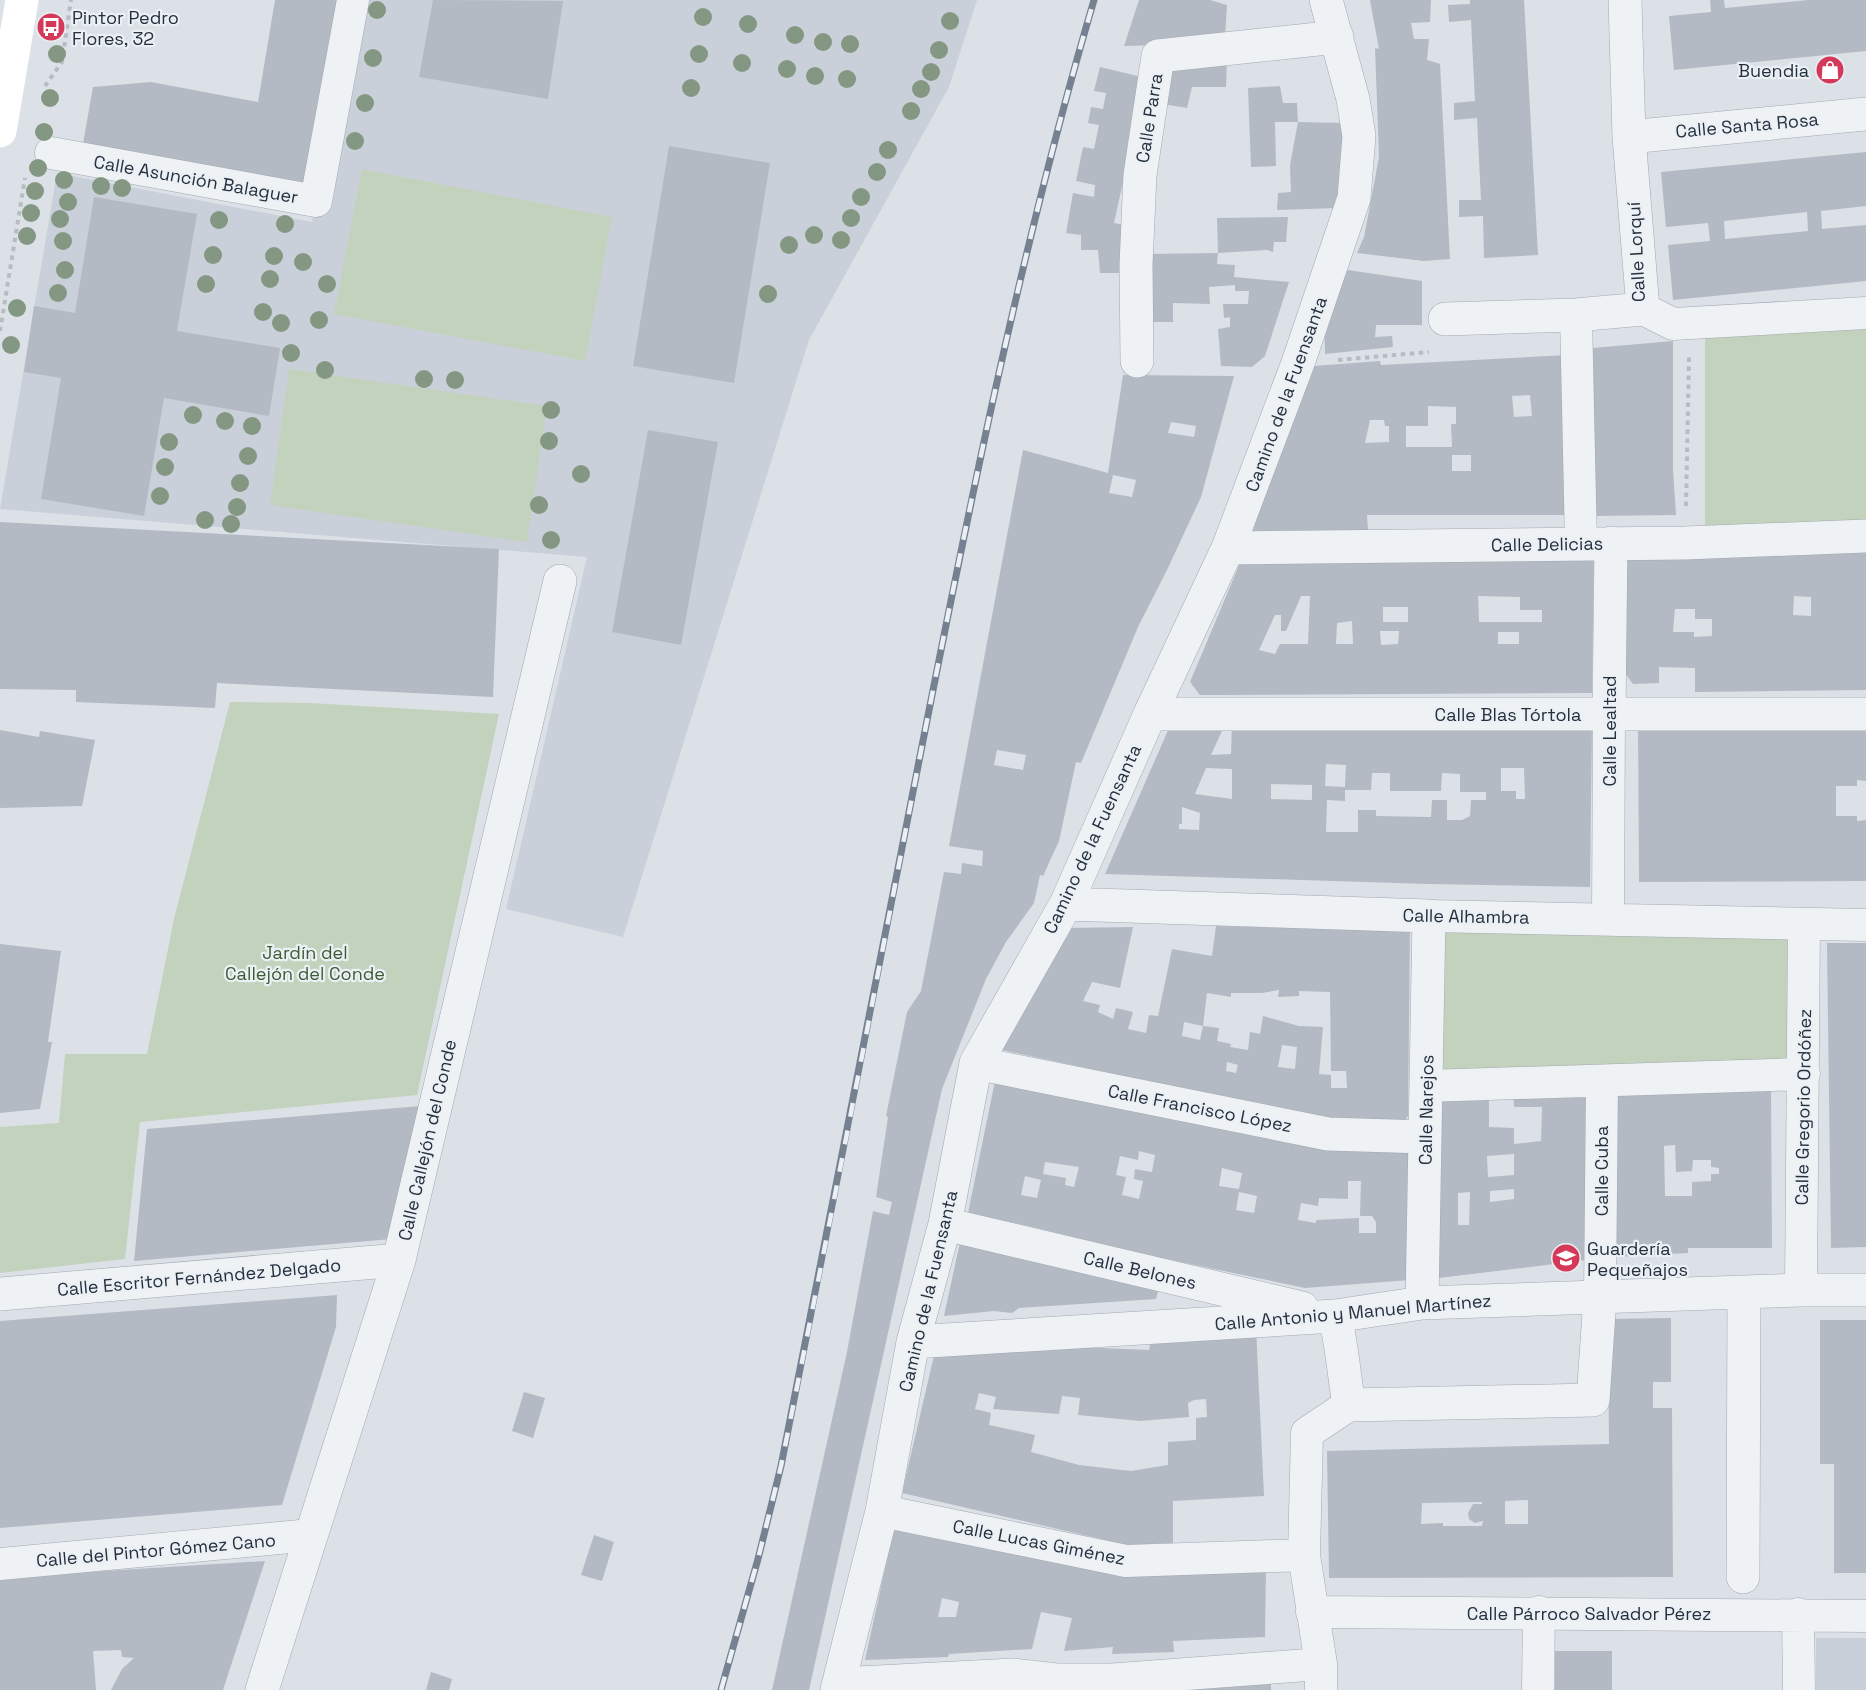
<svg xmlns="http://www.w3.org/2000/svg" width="1866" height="1690" viewBox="0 0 1866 1690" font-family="'Space Grotesk',sans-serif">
	<rect width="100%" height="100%" fill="#dce1e7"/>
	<path fill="#cad0d9" d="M353 0H977L949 87 809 340 623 937 506 909 587 557 0 509 57 173 312 222Z
		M1816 1638H1866V1690H1816Z"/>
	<path fill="#c3d2bd" d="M362 169 612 217 585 361 334 314Z
		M1866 313V536L1705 542V324Z
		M289 369 547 406 527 542 270 505Z
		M230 702 310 703 499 714 417 1095 140 1122 125 1259 0 1273V1127L59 1123 65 1054H147L174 919Z
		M1429 916 1804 924V1074L1426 1086Z"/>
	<path fill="#b3bac4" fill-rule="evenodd" d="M275 0H342L306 190 82 149 93 87 151 82 258 102Z
		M433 0 563 1 548 99 419 77Z
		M1139 0H1210L1227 5 1225 39 1198 44 1124 46Z
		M1370 0H1431L1430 22 1411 23 1414 39H1429L1427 60 1440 64 1450 259 1424 261 1357 253 1364 237 1379 157 1375 48 1379 49Z
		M1470 0H1524L1538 255 1484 258 1483 216 1459 217V200H1481L1477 118 1454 120V103L1475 101 1471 20 1449 22 1448 5 1470 4Z
		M1710 0H1724L1725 8 1808 0H1866V51L1674 70 1669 16 1711 12Z
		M1173 61H1227L1226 87H1192L1187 108 1163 104Z
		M1100 67 1146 78 1114 223 1124 225V273H1100L1098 250H1081V235L1066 233 1073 193 1094 197 1095 185 1076 181 1083 147 1094 149 1099 125 1088 123 1091 107 1103 109 1106 93 1094 91Z
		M1280 86 1283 103H1297L1298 122 1344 123 1338 208 1277 210 1278 193 1291 192 1290 165 1298 122H1275L1276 166 1251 167 1248 88Z
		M669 146 770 163 734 383 633 366Z
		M1866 152V206L1821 211 1822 229 1866 225V281L1673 300 1668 245 1710 241 1708 223 1666 227 1661 172ZM1807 212 1808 231 1725 239 1724 221Z
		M94 197 197 214 177 331 280 348 269 416 164 398 144 516 41 499 61 378 24 372 34 306 75 313Z
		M1288 217 1286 242H1274L1273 252 1267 250 1218 253 1217 264 1235 265 1234 277 1289 282 1265 356 1252 367 1221 366 1218 329 1230 327V317L1224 318 1223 304H1248L1249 291H1235V285L1209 287 1210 304 1173 303V322H1146L1145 254 1218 253 1217 218Z
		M1348 270 1422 281V325H1376L1375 337 1392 336 1393 347 1325 354 1324 306Z
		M1673 341V469L1676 515 1595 516 1593 348Z
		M1568 355 1565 515H1367L1368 530 1253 531 1300 367 1380 361 1381 365ZM1530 395 1532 416 1514 417 1512 396ZM1428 406 1456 407V424H1451L1452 447H1406V426H1428ZM1370 420H1384L1385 426H1389V442L1365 443ZM1452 455H1471V471H1452Z
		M1123 375 1234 376 1201 497 1167 570 1138 627 1081 763 1076 762 1059 841 1043 876 1040 875 1034 903 1006 942 986 979 942 1089 809 1690H772L847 1352 873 1211 889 1215 892 1202 876 1197 888 1117 886 1116 907 1012 921 991 944 872 961 874 962 863 982 866 983 851 949 846 1023 450 1108 473ZM1171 422 1196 426 1194 437 1168 433ZM1113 475 1136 480 1132 497 1109 493ZM997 750 1026 755 1023 770 994 765Z
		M648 430 718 442 681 645 612 632Z
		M0 522 499 549 493 697 217 683 215 708 76 702V690L0 689Z
		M1866 546V690L1695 692V668L1659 667V683L1633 684 1622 669 1625 549ZM1794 596 1811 597V616L1793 615ZM1675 609H1695V619H1712V636L1694 637V632H1673Z
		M1594 551 1592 693 1200 695 1190 682 1243 556ZM1301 596H1310L1308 644H1280L1275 654 1259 650 1275 615H1281V631H1286ZM1478 596 1520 597V610H1542V622H1479ZM1383 607H1408V622H1383ZM1352 621 1353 644H1336L1337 623ZM1380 631H1399L1398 644 1381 645ZM1498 632H1519V644H1498Z
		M1173 719 1226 722 1211 755 1231 754 1232 721 1592 723 1590 887 1428 884 1105 874ZM1326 764 1346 765 1345 787 1325 786ZM1206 768 1232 769V799L1195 794ZM1501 768H1524L1525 799H1516V791H1501ZM1372 773H1390V791H1441L1442 773 1460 774V792H1486V800H1471L1470 816 1462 820H1447V800H1432L1431 817 1376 816V810H1358V832H1326L1327 800 1345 801V790H1371ZM1271 784 1312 785V800L1271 799ZM1182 807 1200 813 1199 830 1179 829V824H1182Z
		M1866 720V781L1857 780V786H1836V816H1857V821L1866 820V881L1639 882 1638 721Z
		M0 730 39 737 40 731 95 740 82 806 0 808Z
		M1216 926 1329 929 1410 927 1408 1116 1403 1123 1331 1120 1002 1050 1066 928 1133 927 1120 988 1092 982 1083 1001 1100 1005 1098 1012 1113 1019 1116 1008 1133 1012 1128 1029 1146 1033 1149 1015 1158 1016 1172 949 1212 956ZM1279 990 1278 997 1299 996V991L1330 992 1331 1071H1346L1347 1088H1331V1075L1319 1074 1323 1027 1299 1026 1263 1016 1260 1034 1250 1032 1248 1050 1230 1047 1231 1044 1217 1041 1219 1028 1203 1026 1200 1040 1182 1036 1184 1022 1203 1026 1207 993 1231 997V993H1262ZM1282 1045 1297 1047 1295 1069 1278 1067ZM1227 1062 1238 1065 1236 1073 1226 1071Z
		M1827 943H1866V1247L1831 1248Z
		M0 944 61 951 48 1042H52L40 1109 0 1113Z
		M996 1076 1409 1152 1410 1280 1305 1288 1128 1251 1033 1227 968 1213ZM1139 1151 1155 1155 1152 1172 1135 1169 1134 1179 1143 1181 1139 1199 1122 1195 1126 1177 1116 1175 1120 1156 1138 1160ZM1045 1162 1079 1167 1074 1187 1065 1185 1066 1178 1043 1174ZM1222 1168 1242 1173 1239 1189 1219 1186ZM1025 1176 1041 1180 1037 1198 1021 1195ZM1348 1181H1361L1360 1216H1372L1376 1222V1233H1359V1218L1316 1220V1223L1298 1220 1301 1203 1318 1206 1319 1198 1348 1199ZM1239 1192 1257 1196 1254 1213 1236 1210Z
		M1437 1090H1489V1127L1514 1128V1144L1541 1141 1542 1107H1514L1513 1090 1588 1091 1587 1260 1439 1278ZM1514 1154V1175L1488 1177 1487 1156ZM1514 1189V1199L1490 1202V1191ZM1470 1192 1469 1225H1458V1193Z
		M1771 1090 1772 1248H1688V1253L1616 1257 1618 1092ZM1675 1145 1676 1172 1692 1171 1693 1160H1711V1167L1719 1168V1174H1711V1181L1692 1182V1196H1665L1664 1146Z
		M421 1106 392 1239 134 1261 147 1129Z
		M960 1242 1160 1284 1156 1299 1019 1308 1012 1313 994 1311 944 1316Z
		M337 1295 336 1327 282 1505 0 1528V1321Z
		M1671 1318V1382H1653V1408H1672L1673 1577 1329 1578 1327 1451 1609 1444 1608 1319ZM1528 1500V1524H1505V1501ZM1482 1502V1504H1473L1468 1513 1469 1519 1475 1523 1483 1521 1482 1526H1443V1523L1421 1524 1422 1503Z
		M1820 1320H1866V1573H1834V1464H1820Z
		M1256 1327 1264 1496 1173 1501V1543L1127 1545 902 1493 936 1347 1053 1346 1149 1350 1152 1333ZM979 1393 996 1397 993 1409 1059 1414 1062 1396 1080 1398 1078 1415 1140 1421 1189 1417 1188 1403 1194 1400 1206 1399 1207 1417 1196 1418V1440L1168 1442V1465L1131 1471 1079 1465 1031 1452 1035 1435 989 1425 991 1413 975 1409Z
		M524 1392 545 1398 533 1438 512 1431Z
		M896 1518 1266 1568 1265 1637 1173 1641 1174 1652 1112 1654 1113 1647 1064 1651 1072 1618 1041 1612 1032 1649 949 1654 948 1657 865 1660ZM942 1598 959 1602 956 1617H938Z
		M594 1535 614 1542 602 1581 581 1575Z
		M265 1561 223 1690H111L122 1669 134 1658 122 1657 121 1650 93 1651 96 1690H0V1580L88 1572Z
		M1555 1651H1612V1690H1555Z
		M431 1672 452 1679 449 1690H426Z
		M1271 1676V1690H1177Z"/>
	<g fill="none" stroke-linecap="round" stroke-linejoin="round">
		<g stroke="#a1a8b1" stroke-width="33">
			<path id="pedestrian" d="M51 153 316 201 353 0
				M1643 309 1673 324 1866 313
				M1576 315 1581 544
				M1429 916 1866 925
				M1608 919 1609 714
				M1426 1086 1804 1074
				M1801 1290 1804 924
				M1600 1298 1602 1081
				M882 1511 1126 1561 1304 1555
				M0 1564 311 1535
				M1312 1612 1866 1616
				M1798 1614 1799 1690
				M1106 1680 1321 1664
				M1321 1690V1664L1304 1555 1307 1433 1349 1405
				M1538 1690 1539 1612"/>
		</g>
		<g stroke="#a1a8b1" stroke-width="34">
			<path id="minor" d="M1629 137 1866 114
				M1445 319 1576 315 1643 309 1629 137 1625 0
				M1137 361 1136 265 1140 175 1158 56 1337 37
				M1228 548 1685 543 1866 536
				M1150 714H1866
				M1609 714 1611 543
				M1066 904 1429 916 1422 1303
				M976 1063 1328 1134 1425 1137
				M945 1224 1302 1308
				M0 1294 399 1260
				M1335 1316C1342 1346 1344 1375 1349 1405L1593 1400 1600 1298
				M913 1342 1335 1316 1422 1303 1801 1290H1866
				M1743 1577 1744 1292
				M839 1684 1013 1675 1056 1680H1106L1136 1690
				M262 1690 399 1260 560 581
				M837 1690 882 1511 913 1342 945 1224 976 1063 1066 904 1150 714 1228 548 1298 363 1354 198 1359 136 1353 99 1326 0"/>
		</g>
		<path stroke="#b6bcc2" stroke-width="4" stroke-dasharray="4.5 4.5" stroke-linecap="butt" d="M45 86 62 62 71 0
			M0 331 25 178
			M1338 360 1429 352
			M1686 506 1689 357"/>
		<use href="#pedestrian" stroke="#eff2f5" stroke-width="32"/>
		<use href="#minor" stroke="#eff2f5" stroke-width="33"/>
		<path stroke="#fff" stroke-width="33" d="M0 131 22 0"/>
		<g stroke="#758191" stroke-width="7">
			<path id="rail" d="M721 1690 758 1559 781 1466C829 1230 874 993 920 756 970 502 1021 248 1094 0"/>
		</g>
		<use href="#rail" stroke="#ebf0f5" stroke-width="4.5" stroke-dasharray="14" stroke-linecap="butt"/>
	</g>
	<g fill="#849783">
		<circle cx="377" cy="10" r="9"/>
		<circle cx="703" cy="17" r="9"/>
		<circle cx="950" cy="21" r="9"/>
		<circle cx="748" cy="24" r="9"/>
		<circle cx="795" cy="35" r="9"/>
		<circle cx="823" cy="42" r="9"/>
		<circle cx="850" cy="44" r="9"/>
		<circle cx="939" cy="50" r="9"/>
		<circle cx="57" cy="54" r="9"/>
		<circle cx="699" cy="54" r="9"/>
		<circle cx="373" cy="58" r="9"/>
		<circle cx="742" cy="63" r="9"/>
		<circle cx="787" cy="69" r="9"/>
		<circle cx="931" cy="72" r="9"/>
		<circle cx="815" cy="76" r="9"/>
		<circle cx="847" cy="79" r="9"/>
		<circle cx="691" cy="88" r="9"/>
		<circle cx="921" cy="89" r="9"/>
		<circle cx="50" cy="98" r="9"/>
		<circle cx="365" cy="103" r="9"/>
		<circle cx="911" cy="111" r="9"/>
		<circle cx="44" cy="132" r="9"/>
		<circle cx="355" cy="141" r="9"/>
		<circle cx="888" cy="150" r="9"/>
		<circle cx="38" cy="168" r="9"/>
		<circle cx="877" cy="172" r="9"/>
		<circle cx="64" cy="180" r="9"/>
		<circle cx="101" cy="186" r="9"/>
		<circle cx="122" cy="188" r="9"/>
		<circle cx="35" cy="191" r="9"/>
		<circle cx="861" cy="197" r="9"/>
		<circle cx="68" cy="202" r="9"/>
		<circle cx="31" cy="213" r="9"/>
		<circle cx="851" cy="218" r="9"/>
		<circle cx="60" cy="219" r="9"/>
		<circle cx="219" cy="220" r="9"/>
		<circle cx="285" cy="224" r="9"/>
		<circle cx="814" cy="235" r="9"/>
		<circle cx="27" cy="236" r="9"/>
		<circle cx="841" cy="240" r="9"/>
		<circle cx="63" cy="241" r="9"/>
		<circle cx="789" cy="245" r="9"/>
		<circle cx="213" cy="255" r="9"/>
		<circle cx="274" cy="256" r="9"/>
		<circle cx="303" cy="262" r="9"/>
		<circle cx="65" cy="270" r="9"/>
		<circle cx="270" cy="279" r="9"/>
		<circle cx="206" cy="284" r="9"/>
		<circle cx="327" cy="284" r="9"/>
		<circle cx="58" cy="293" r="9"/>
		<circle cx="768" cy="294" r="9"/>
		<circle cx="17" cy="308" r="9"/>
		<circle cx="263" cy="312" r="9"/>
		<circle cx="319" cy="320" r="9"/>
		<circle cx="281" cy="323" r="9"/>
		<circle cx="11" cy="345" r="9"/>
		<circle cx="291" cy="353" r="9"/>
		<circle cx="325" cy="370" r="9"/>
		<circle cx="424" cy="379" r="9"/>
		<circle cx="455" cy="380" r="9"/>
		<circle cx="551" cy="410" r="9"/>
		<circle cx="193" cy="415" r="9"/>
		<circle cx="225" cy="421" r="9"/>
		<circle cx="252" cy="426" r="9"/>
		<circle cx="549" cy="441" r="9"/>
		<circle cx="169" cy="442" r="9"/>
		<circle cx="248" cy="456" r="9"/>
		<circle cx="165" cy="467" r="9"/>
		<circle cx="581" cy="474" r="9"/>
		<circle cx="240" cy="483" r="9"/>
		<circle cx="160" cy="496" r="9"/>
		<circle cx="539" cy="505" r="9"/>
		<circle cx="237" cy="507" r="9"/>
		<circle cx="205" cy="520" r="9"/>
		<circle cx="231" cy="524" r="9"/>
		<circle cx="551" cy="540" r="9"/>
	</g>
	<defs>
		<g id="bus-disc" transform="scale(1.5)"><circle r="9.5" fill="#d53959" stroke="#ebf0f5"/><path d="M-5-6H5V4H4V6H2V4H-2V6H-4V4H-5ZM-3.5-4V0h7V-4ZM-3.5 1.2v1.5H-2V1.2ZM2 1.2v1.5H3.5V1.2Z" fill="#fff"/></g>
		<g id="shop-disc" transform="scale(1.5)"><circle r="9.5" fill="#d53959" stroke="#ebf0f5"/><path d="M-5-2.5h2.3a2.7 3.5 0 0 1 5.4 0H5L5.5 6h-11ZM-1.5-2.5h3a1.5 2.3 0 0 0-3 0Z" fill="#fff"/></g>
		<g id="school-disc" transform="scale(1.5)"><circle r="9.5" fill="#d53959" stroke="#ebf0f5"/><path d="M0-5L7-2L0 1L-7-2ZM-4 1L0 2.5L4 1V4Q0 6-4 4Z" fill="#fff"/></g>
	</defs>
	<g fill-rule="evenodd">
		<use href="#bus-disc" x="51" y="27"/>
		<use href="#shop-disc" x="1830" y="70"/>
		<use href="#school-disc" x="1566" y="1258"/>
	</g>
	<g text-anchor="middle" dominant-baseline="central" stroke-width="4.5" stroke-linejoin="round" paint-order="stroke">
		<g font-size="18" fill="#25303e" stroke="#ebf0f5" text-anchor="start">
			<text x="72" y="17">Pintor Pedro<tspan x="72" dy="21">Flores, 32</tspan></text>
			<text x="1809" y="70" text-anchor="end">Buendia</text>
			<text x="1587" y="1248">Guardería<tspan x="1587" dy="21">Pequeñajos</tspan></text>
		</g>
		<g font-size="18" fill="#25303e" stroke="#ebf0f5">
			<text transform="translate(1149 118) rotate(-81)">Calle Parra</text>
			<text transform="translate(1747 125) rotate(-5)">Calle Santa Rosa</text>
			<text transform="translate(196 179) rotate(10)">Calle Asunción Balaguer</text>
			<text transform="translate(1636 252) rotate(-93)">Calle Lorquí</text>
			<text transform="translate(1286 394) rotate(-70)">Camino de la Fuensanta</text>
			<text transform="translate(1547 544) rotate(-1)">Calle Delicias</text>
			<text x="1508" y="714">Calle Blas Tórtola</text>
			<text transform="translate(1609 731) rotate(-90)">Calle Lealtad</text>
			<text transform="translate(1092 839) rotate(-65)">Camino de la Fuensanta</text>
			<text transform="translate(1466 916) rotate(1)">Calle Alhambra</text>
			<text transform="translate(1803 1107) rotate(-89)">Calle Gregorio Ordóñez</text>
			<text transform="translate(1200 1108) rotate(11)">Calle Francisco López</text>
			<text transform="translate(1426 1110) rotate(-89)">Calle Narejos</text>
			<text transform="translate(427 1140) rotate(-77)">Calle Callejón del Conde</text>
			<text transform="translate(1601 1171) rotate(-90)">Calle Cuba</text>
			<text transform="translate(1140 1270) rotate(13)">Calle Belones</text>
			<text transform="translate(199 1277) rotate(-5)">Calle Escritor Fernández Delgado</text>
			<text transform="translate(928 1291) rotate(-77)">Camino de la Fuensanta</text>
			<text transform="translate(1353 1312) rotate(-5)">Calle Antonio y Manuel Martínez</text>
			<text transform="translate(1039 1542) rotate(11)">Calle Lucas Giménez</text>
			<text transform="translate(156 1550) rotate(-5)">Calle del Pintor Gómez Cano</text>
			<text x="1589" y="1613">Calle Párroco Salvador Pérez</text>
		</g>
		<g font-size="18" fill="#3c5b32" stroke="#ebf0f5">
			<text x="305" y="952">Jardín del<tspan x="305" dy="21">Callejón del Conde</tspan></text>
		</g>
	</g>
</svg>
